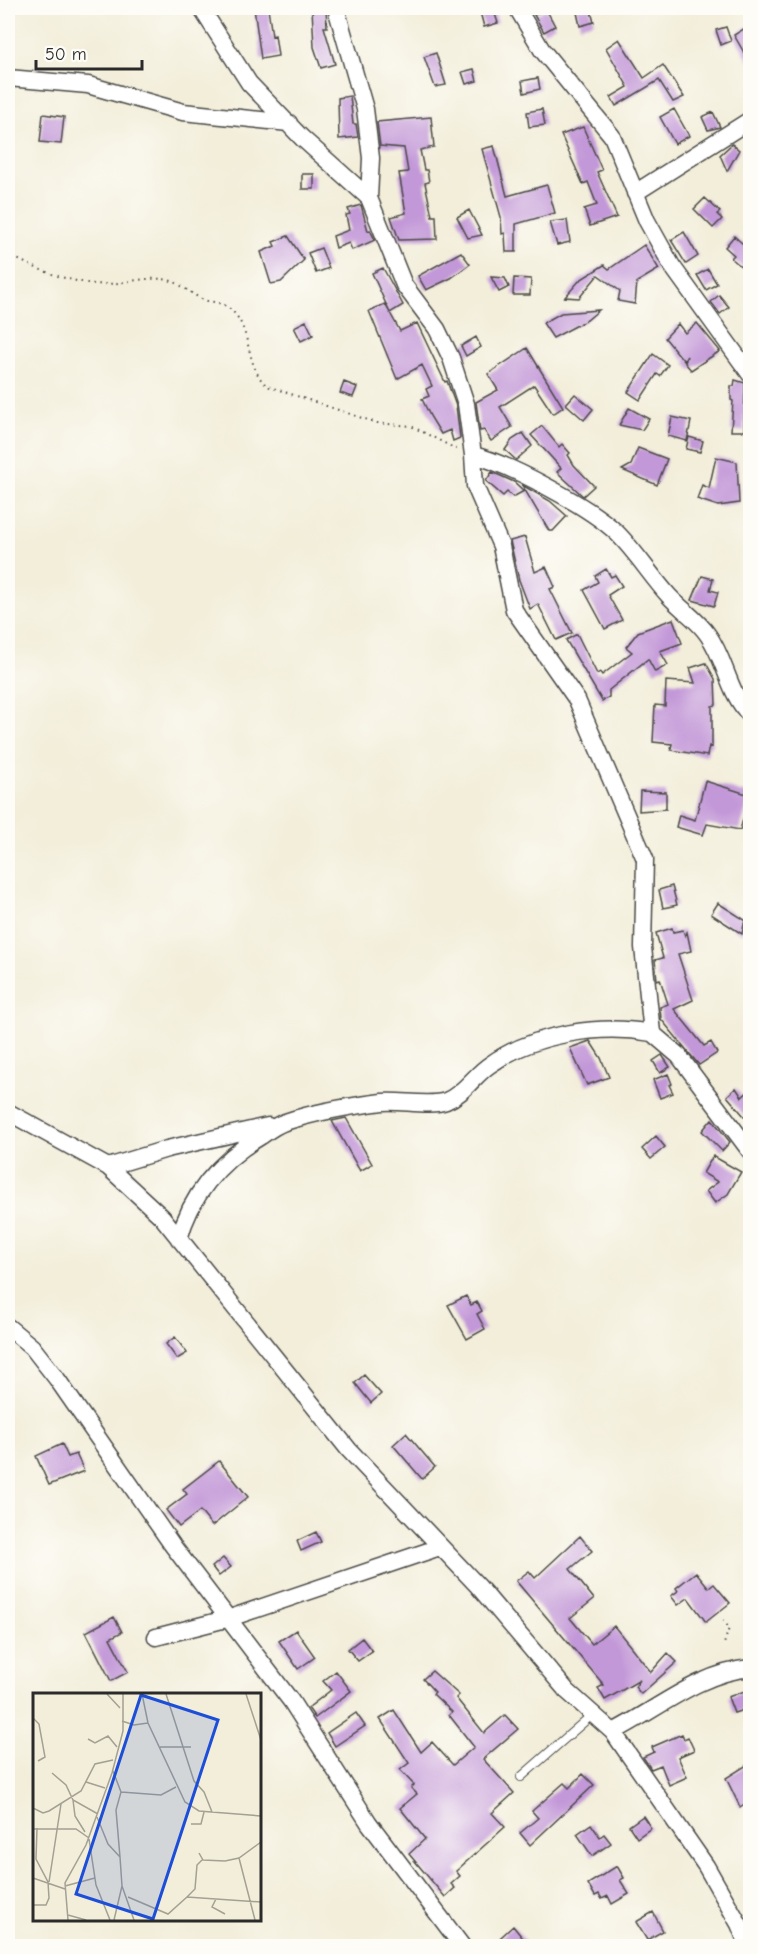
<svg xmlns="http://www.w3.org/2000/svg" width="758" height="1954" viewBox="0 0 758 1954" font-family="'Comic Neue',sans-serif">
	<rect width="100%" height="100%" fill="#fdfcf7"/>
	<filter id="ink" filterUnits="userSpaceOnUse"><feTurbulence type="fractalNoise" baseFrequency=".0167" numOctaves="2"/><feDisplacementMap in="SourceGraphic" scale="12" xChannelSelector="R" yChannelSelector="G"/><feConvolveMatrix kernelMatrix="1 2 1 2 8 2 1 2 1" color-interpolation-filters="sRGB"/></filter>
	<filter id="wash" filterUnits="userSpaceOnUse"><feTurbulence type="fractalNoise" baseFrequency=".008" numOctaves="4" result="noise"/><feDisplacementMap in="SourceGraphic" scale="24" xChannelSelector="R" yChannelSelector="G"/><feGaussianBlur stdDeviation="1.35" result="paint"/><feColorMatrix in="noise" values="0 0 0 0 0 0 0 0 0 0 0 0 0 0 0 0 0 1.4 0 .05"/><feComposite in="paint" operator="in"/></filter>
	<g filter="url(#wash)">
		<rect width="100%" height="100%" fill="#f3eeda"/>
		<g id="blocks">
			<path fill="#c398d8" d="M254 8H268L272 36 275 35 278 56 261 59Z
				M312 8H326L327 27H324L335 64 321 68 314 47Z
				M493 8 498 23 484 27 480 12Z
				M576 8H590L594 22 580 26Z
				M546 9 555 26 544 32 534 15Z
				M750 25V63L734 35Z
				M726 27 731 41 721 45 716 30Z
				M619 39 644 78 663 65 684 97 673 102 659 80 616 106 611 97 628 87 606 48Z
				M436 53 446 85 435 87 424 57Z
				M474 69 477 81 466 84 462 72Z
				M538 78 540 89 524 93 522 81Z
				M350 96 353 124H356L358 137 339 139 338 98Z
				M542 109 545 125 529 127 527 112Z
				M674 109 689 136 675 144 660 117Z
				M713 112 720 127 708 130 702 117Z
				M43 114 64 117 61 144 40 142Z
				M431 117 434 147 420 150 424 170H427L429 182 425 183 432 216H436L437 239 399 240 391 217 406 213 399 173 408 172 404 148 380 146 377 122Z
				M583 127 602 170 597 172 617 217 590 226 584 209 597 205 588 182 583 184 561 135Z
				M732 144 739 150 727 171 720 155Z
				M494 146 507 196 547 185 555 213 516 224V252H506L505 233 502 234 501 217 482 149Z
				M302 174H314V189H302Z
				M705 198 720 212 717 214 722 219 713 228 694 209Z
				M361 205 368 231 370 230 375 240 352 250 349 243 336 248 333 236 349 230 346 215 350 214 348 209Z
				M469 210 482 235 468 238 457 217Z
				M567 220 570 242 557 245 550 222Z
				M684 232 698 256 686 264 671 240Z
				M288 236 304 260 281 282 271 284 261 252 275 246 273 242Z
				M734 236 743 244 750 236V260L743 268 731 258 734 255 725 247Z
				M644 245 659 269 637 282 635 304 618 301 620 291 598 275 579 298 565 297 580 280 604 265 609 269Z
				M321 248 329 268 316 273 308 253Z
				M461 252 470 264 451 278 426 290 418 276Z
				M383 268 403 305 390 313 372 273Z
				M708 269 717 284 706 290 697 275Z
				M491 277 505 278 509 287 499 292Z
				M514 278 531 279 530 295H513Z
				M719 295 729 307 720 314 711 302Z
				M385 304 400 331 417 323 445 382 447 381 456 406 460 438 453 441 450 430 441 434 430 416 422 399 429 396 426 389 432 386 422 365 397 379 369 311Z
				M599 310 587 320 553 338 543 323 561 313Z
				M306 321 313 335 301 341 294 327Z
				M697 323 720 351 691 370 685 363 687 356 684 361 665 338 678 324 685 333Z
				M476 337 481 347 466 356 461 346Z
				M527 348 563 407 553 414 534 385 500 407 512 427 491 441 484 430 480 431 476 402 498 390 488 374Z
				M653 354 668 365 660 376 657 374 640 400 628 392Z
				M735 380 745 383 744 431H731L733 401 731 400V386H734Z
				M344 382 357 387 353 397 340 393Z
				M575 394 593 409 584 420 566 404Z
				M629 408 649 419 642 430 619 425Z
				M672 417 691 421 687 441 668 436Z
				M542 426 559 447 562 444 570 453 568 455 574 465 594 486 583 496 557 472 561 468 531 435Z
				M523 433 532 446 516 460 505 450 512 440Z
				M689 437 703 441 700 452 686 449Z
				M638 448 667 459 657 485 622 470 631 465Z
				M716 457 737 462 739 503 718 506 697 499 702 485 709 488Z
				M492 472 514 482 524 491 513 497 507 492 503 496 486 481Z
				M522 485 550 501 567 516 553 531H549Z
				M525 537 535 572 546 567 555 587 550 589 572 633 556 640 538 604 530 609 519 580 510 541Z
				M606 569 611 577 615 575 622 586 608 595 622 620 605 629 584 590 598 582 595 576Z
				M702 576 713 579 710 590 718 592 714 606 692 600Z
				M673 619 682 643 660 651 668 665 655 672 648 659 609 690V697L602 701 566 640 577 634 597 674 600 672 602 675 632 652 626 647 638 632Z
				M706 663 715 679 716 705 712 706V747L709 746 707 756 671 750 672 744 653 742 655 705 665 706 666 681 695 683 690 668Z
				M705 781 750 795 740 830 707 824 703 835 676 827 679 815 695 820Z
				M640 791 666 792V809L639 811Z
				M672 886 677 905 663 908 659 890Z
				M718 903 745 920 742 934 711 914Z
				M672 928 673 932 683 930 685 936 687 932 691 951 678 954 693 1000 674 1009 704 1046 711 1042 717 1053 699 1065 661 1019 660 1007 668 1004 660 979 657 980 655 960 663 958 656 933Z
				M590 1041 601 1058 609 1077 587 1085 570 1048Z
				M662 1055 670 1067 660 1073 653 1061Z
				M668 1074 672 1084 669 1085 673 1093 660 1098 653 1080Z
				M736 1088 742 1097 750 1090V1123L727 1096Z
				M346 1118 372 1164 360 1171 332 1121Z
				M712 1119 730 1142 722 1151 702 1131Z
				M656 1136 665 1147 651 1159 642 1149Z
				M713 1156 741 1172 728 1194 715 1203 706 1191 718 1182 703 1173Z
				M466 1296 471 1305 477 1302 482 1311 477 1314 485 1329 467 1339 448 1305Z
				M175 1337 187 1353 177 1359 166 1344Z
				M364 1375 381 1394 371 1403 355 1383Z
				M406 1433 435 1467 422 1479 393 1445Z
				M62 1444 68 1457 76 1454 84 1471 49 1485 36 1456Z
				M219 1461 248 1497 212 1526 200 1511 179 1527 166 1510 187 1494 183 1489Z
				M316 1532 321 1542 301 1551 297 1541Z
				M580 1536 592 1551 570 1569 594 1599 570 1618 592 1644 614 1626 651 1672 668 1653 677 1662 641 1694 635 1687 640 1680 605 1700 598 1688 604 1685 516 1581 529 1571 535 1578Z
				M223 1558 231 1567 219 1576 212 1567Z
				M696 1572 709 1588 714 1584 730 1603 706 1622 688 1598 678 1605 671 1596 678 1591 676 1588Z
				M114 1617 122 1632 110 1638 128 1672 111 1681 86 1632Z
				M296 1630 315 1657 298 1669 279 1641Z
				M362 1638 372 1651 358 1661 348 1649Z
				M336 1671 351 1691 315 1718 308 1708 331 1690 323 1681Z
				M432 1671 459 1695 456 1698 484 1733 505 1715 518 1729 483 1759 514 1793 492 1813 505 1827 456 1871 460 1876 451 1884 455 1888 445 1897 409 1854 425 1839 400 1808 417 1794 411 1788 414 1785 400 1770 409 1763 380 1719 394 1710 421 1752 432 1742 453 1765 474 1747 449 1715 452 1712 433 1694 435 1692 423 1679Z
				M750 1689V1708L734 1713 728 1697Z
				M356 1713 365 1726 335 1746 327 1733Z
				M682 1734 684 1739 688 1737 694 1750 678 1757 687 1777 669 1785 661 1765 651 1769 643 1757 654 1752 652 1747Z
				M750 1763V1800L740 1807 726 1778Z
				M583 1774 594 1785 530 1845 520 1833 538 1818 532 1811 564 1783 569 1788Z
				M643 1816 651 1828 637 1838 629 1826Z
				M591 1824 600 1837 604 1834 611 1843 592 1856 577 1834Z
				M617 1866 624 1878 620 1880 629 1894 612 1904 608 1896 602 1899 599 1894 595 1896 588 1884Z
				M653 1912 663 1931 647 1940 636 1922Z
				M513 1926 530 1947H490Z"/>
		</g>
	</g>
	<g filter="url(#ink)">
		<use href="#blocks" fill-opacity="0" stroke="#494845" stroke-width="1.5"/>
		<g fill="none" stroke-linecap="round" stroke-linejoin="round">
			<g stroke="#494845" stroke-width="10">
				<path id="lane" d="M521 1777 593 1714"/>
			</g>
			<g stroke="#494845" stroke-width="19">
				<path id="street" d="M201 8 249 83 302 138 369 198
					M336 8 365 109 371 158 369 198 404 285 437 329 451 358 466 404 473 455C510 464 590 507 617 533 636 552 651 576 669 596 682 610 698 620 708 635 726 660 728 693 750 715
					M517 8 542 50 612 136 647 221 672 266 750 374
					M8 78 88 85 183 112 289 123
					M635 193 750 120
					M473 455 475 486 501 546 514 610 577 700 645 859 643 947 652 1033 679 1056 750 1151
					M8 1112 108 1167 162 1217 349 1450 478 1586 567 1691 613 1732 706 1866 739 1924 748 1946
					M108 1167 167 1149 268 1126
					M179 1239C191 1194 221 1160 261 1136 268 1131 276 1125 285 1122 315 1112 351 1106 382 1102 400 1100 430 1107 446 1101 464 1094 475 1074 491 1064 535 1033 600 1024 652 1033
					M8 1327 32 1347 57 1379 173 1546 291 1701 369 1823 462 1946
					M156 1637 230 1618 440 1547
					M613 1732C658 1709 699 1673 750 1668"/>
			</g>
			<path stroke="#494845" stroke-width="2" stroke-dasharray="1.5 4.5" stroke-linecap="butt" d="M8 254C33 268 65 281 95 284 119 286 144 275 168 280 181 283 189 293 200 298 208 303 219 301 226 306 254 324 243 365 267 386L377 423 411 426 456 449
				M723 1620 729 1628 724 1644"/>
			<use href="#lane" stroke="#fff" stroke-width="8"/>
			<use href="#street" stroke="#fff" stroke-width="16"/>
		</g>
	</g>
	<g transform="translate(33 1693)">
		<rect width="228" height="228" fill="#f3eeda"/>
		<path fill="none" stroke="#a3a094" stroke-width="1.5" d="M74 1 87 15M109 1 115 30 152 109 166 118 228 123M133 1 161 88 171 99 179 119M213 1 228 47M0 25 6 31 12 64 5 68M89 28 101 32 115 30M55 46 62 50 75 43 84 54M127 54H158M80 78 88 99 83 117 87 164M19 80 33 92 40 107 65 121M53 89 72 95M88 99 128 102 143 94M40 107 42 123 52 139M0 115 10 120 16 118 48 98 62 71 80 67M64 124 75 151 87 164 89 193 81 227M158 131H168L171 119M0 136H43L56 145M56 146 63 192 77 227M166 160 170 167 192 168 206 165 228 149M206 165 222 227M0 185 32 196M16 189 28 111M32 193 62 185M89 193 101 227M95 204 135 221 154 204 228 209M154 204 162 196 164 172 169 167M183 206 179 214 192 221M0 212H13L16 205 15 189 3 166 4 135M35 222 53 227M35 227 32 190 53 152 79 80 90 38V1"/>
		<path fill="#1d4ed8" fill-opacity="0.15" stroke="#1d4ed8" stroke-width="3" d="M108 2 185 27 120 226 43 201Z"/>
		<rect width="228" height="228" fill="none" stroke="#2b2b2b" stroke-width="3"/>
	</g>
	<rect width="758" height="1954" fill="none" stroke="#fdfcf7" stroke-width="30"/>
	<path d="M36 60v9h106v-9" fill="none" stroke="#2b2b2b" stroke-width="3"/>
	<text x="45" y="60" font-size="18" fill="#2b2b2b" stroke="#fdfcf7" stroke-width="4.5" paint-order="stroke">50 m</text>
</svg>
